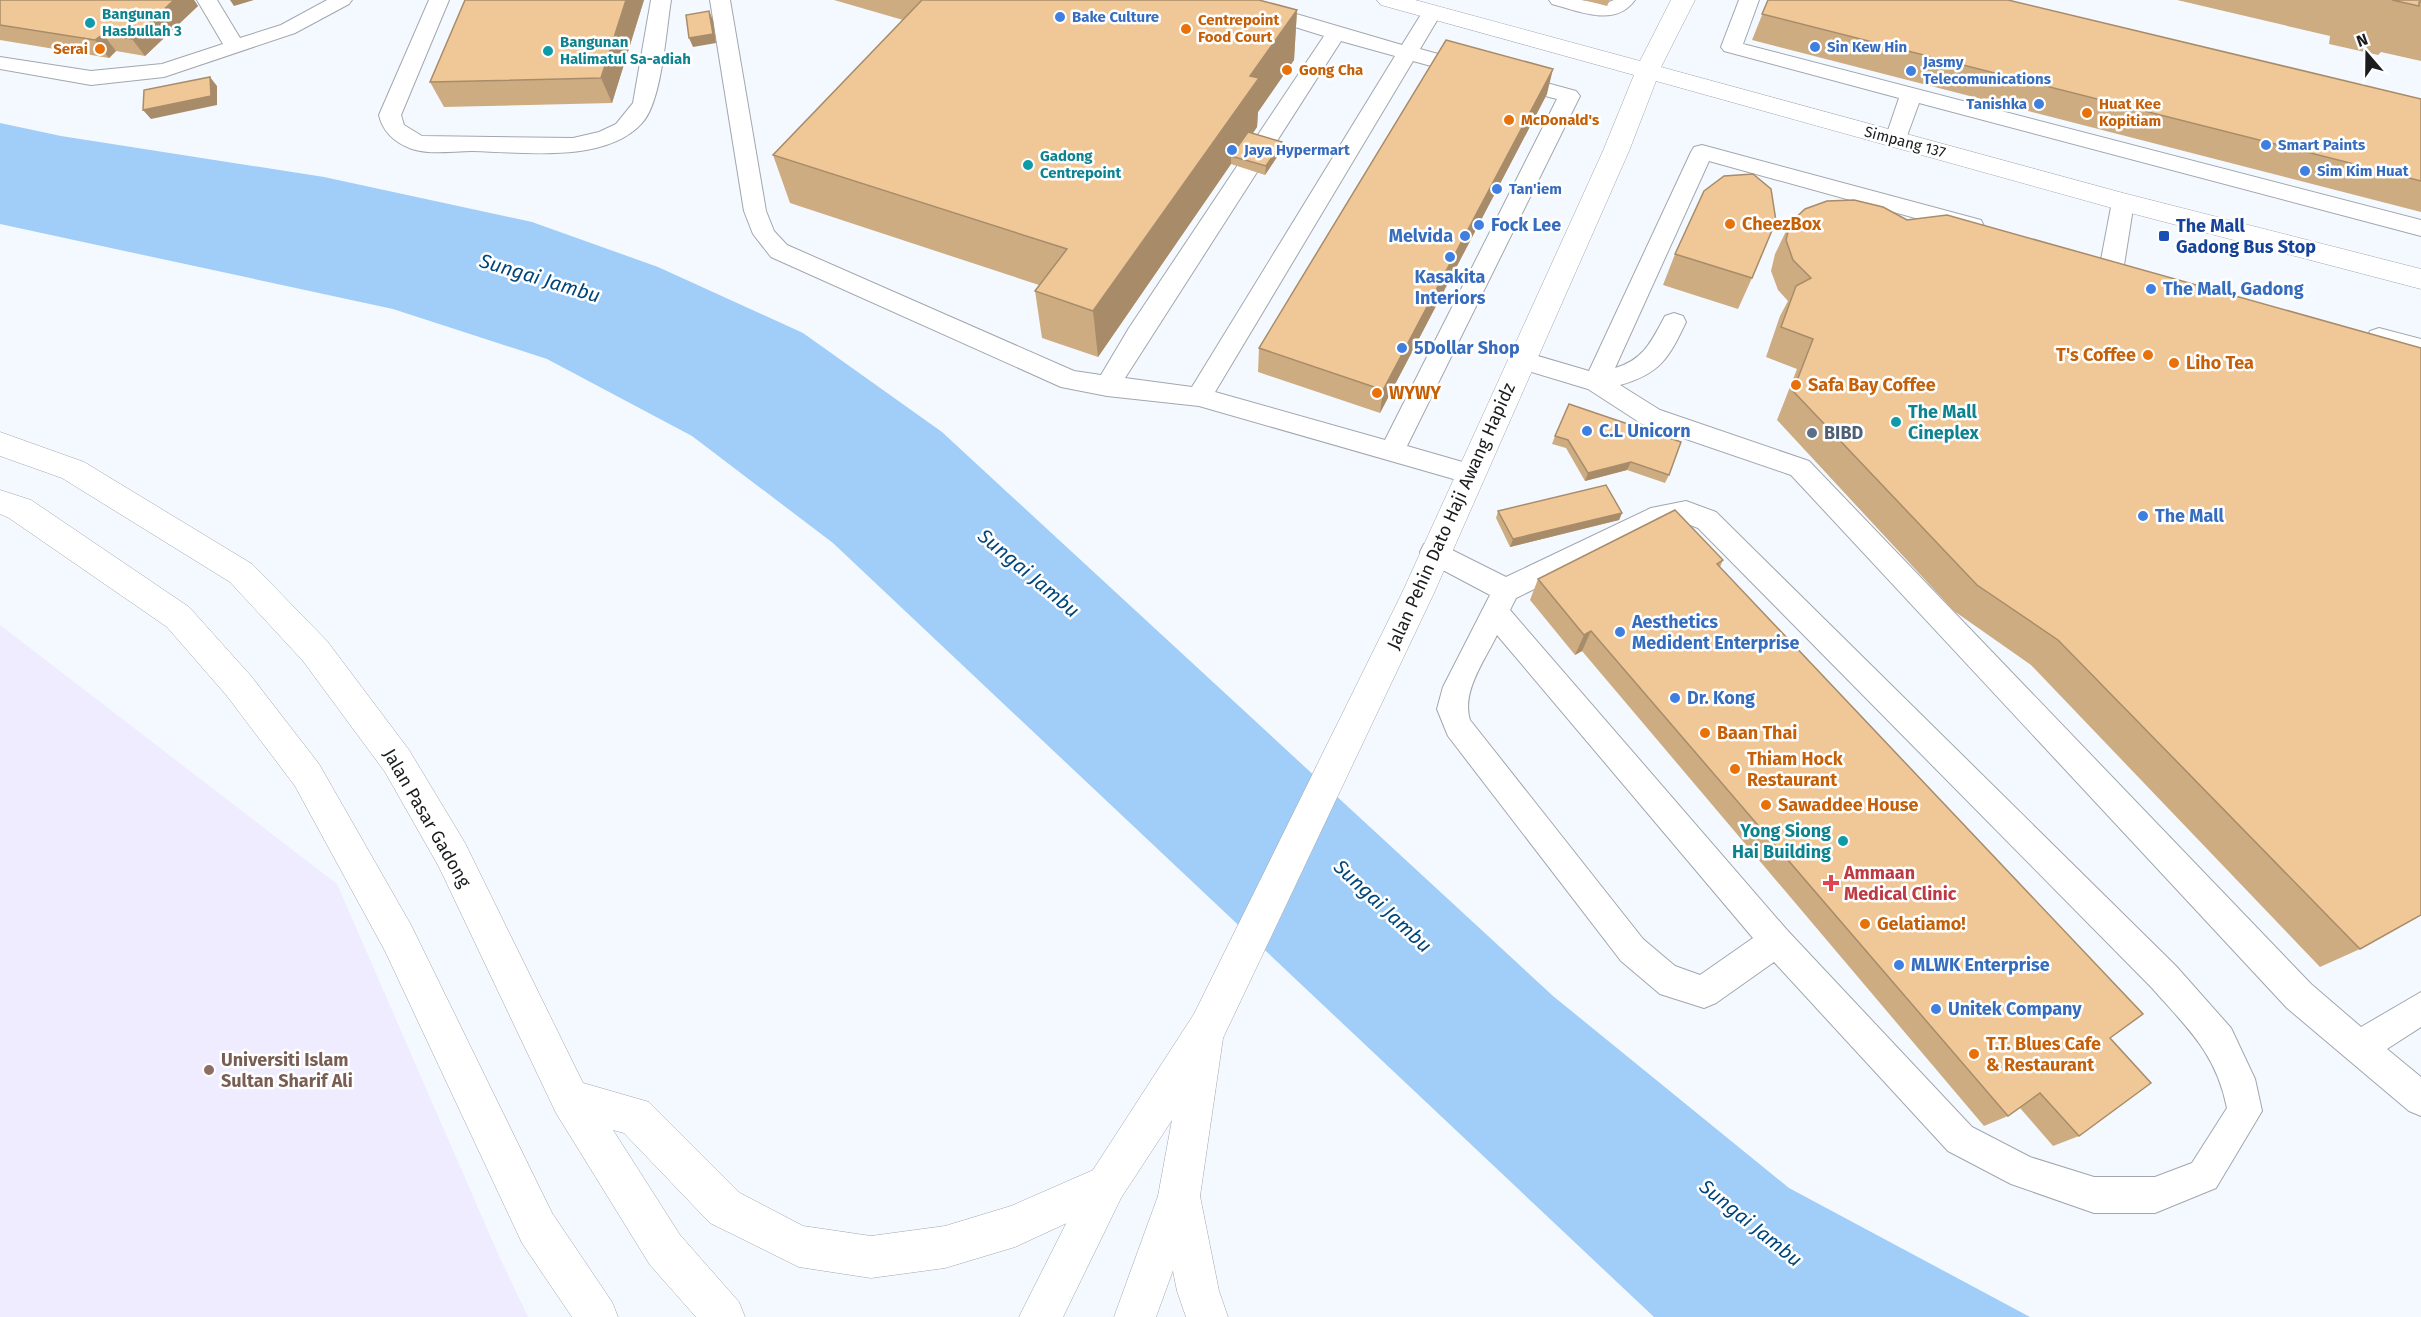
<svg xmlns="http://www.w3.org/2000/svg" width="2421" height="1317" viewBox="0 0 2421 1317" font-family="'Fira Sans',sans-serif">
	<rect width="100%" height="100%" fill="#f4f9ff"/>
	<path fill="#eeecfe" d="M0 625 337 884 499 1256 528 1317H0Z"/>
	<path fill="#a1cdf9" d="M0 123 61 136 324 177 532 222 658 267 803 333 942 432 1553 996 1789 1188 2030 1317H1654L833 543 692 436 547 359 393 309 0 224Z"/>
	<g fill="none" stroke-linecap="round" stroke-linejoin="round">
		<g stroke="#a2a6ae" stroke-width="2">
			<path id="lane" d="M197 0H217L240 38 281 25 327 0H352L349 4 295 33 164 77 91 85 0 69V57L91 71 162 64 223 44Z
				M429 0H449L401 115 404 125 422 136 573 138 599 132 616 124 633 103 651 0H671C666 30 662 102 642 123 605 164 522 152 472 151 453 151 430 155 412 149 396 143 383 133 379 115Z
				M710 0H730L766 211 774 231 787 245 1074 371 1101 375 1129 328 1324 36 1221 4 1218 0H1249L1402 45 1425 8H1439L1442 12 1420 49 1478 65 1481 70 1478 75 1471 77 1413 61 1215 392 1385 440 1557 99 1503 85 1500 80 1503 75 1510 73 1576 91 1580 96 1407 446 1480 467 1484 474 1480 481 1471 484 1199 406 1107 396 1061 387 771 257 753 234 744 211ZM1341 41 1395 56 1192 387 1125 378Z
				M1549 0H1581L1604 4 1614 0H1635C1615 28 1579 11 1552 4Z
				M1739 0H1759L1743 44 2421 220V236L1919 103 1904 144H1888L1885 139 1899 98 1724 51 1721 47Z
				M1702 145 1981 220 1984 226 1981 232 1973 234 1709 161 1615 368C1644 360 1652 340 1665 316L1674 313 1683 316 1686 322C1669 358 1660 374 1620 385L1660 410 1809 461 2311 984 2361 1027 2421 992V1027L2387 1049 2421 1077V1116L2409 1111 2287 1008 1791 475 1642 424 1588 389 1512 366 1509 360 1512 354 1521 351 1589 371 1691 152 1694 147Z
				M2123 194 2131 197 2134 202 2124 265 2120 271 2112 273 2104 271 2100 265 2112 202 2115 197Z
				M2379 328 2421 339V357L2370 343 2367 337 2370 331Z
				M1686 501 1716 512 2176 966 2231 1028 2255 1079 2262 1111 2216 1188 2155 1213H2094L2011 1184 1948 1151 1774 962 1716 1003 1704 1008 1660 994 1621 961 1448 736 1437 709 1443 687 1490 595 1424 560 1420 552 1424 544 1434 541 1506 577 1651 508ZM1685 523 1698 528 2152 988C2188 1029 2216 1053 2227 1108L2192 1163 2155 1177H2094L2030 1157 1972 1127 1787 930 1510 610 1516 598 1664 526ZM1497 635 1753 938 1700 975 1675 966 1643 939 1470 720C1461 692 1485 660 1497 635Z"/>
		</g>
		<g stroke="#a2a6ae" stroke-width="1">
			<path id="street" d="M1377 0H1415L1640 61 1671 0H1695L1661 67 2123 193 2421 269V289L2123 211 1656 81 1629 151 1434 593 1223 1038 1200 1196 1156 1317H1114L1158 1196 1172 1120 1121 1198 1063 1317H1019L1093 1170 1194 1014 1402 593 1603 151 1634 75 1381 5Z"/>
		</g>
		<g stroke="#a2a6ae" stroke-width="1">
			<path id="secondary" d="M0 432 84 462 252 564 327 641 409 750 465 843 583 1083 649 1102 740 1193 803 1226 871 1236 945 1226 1011 1206 1107 1164 1121 1170 1127 1184 1121 1198 1015 1247 945 1268 871 1278 799 1267 710 1223 624 1133 613 1130 680 1235 739 1302 745 1317H696L650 1265 556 1113 439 867 385 772 303 661 230 582 62 478 0 456Z
				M0 490 31 500 189 607 251 676 319 764 411 925 552 1213 612 1302 618 1317H572L522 1243 385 951 295 786 227 696 167 627 9 518 0 514Z
				M1179 1175 1194 1181 1200 1196 1219 1291 1228 1317H1186L1177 1291 1158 1196 1164 1181Z"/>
		</g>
		<use href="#lane" fill="#fff" fill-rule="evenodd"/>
		<use href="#street" fill="#fff" fill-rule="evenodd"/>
		<use href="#secondary" fill="#fff" fill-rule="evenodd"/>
	</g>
	<path fill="#ceac82" d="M0 0H194L198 6 145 56 116 51 109 58 0 40Z
		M644 0 612 103 444 107 430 82Z
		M834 0H1259L1297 10 1294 60 1258 112 1257 127 1253 133 1281 151 1265 175 1231 164 1098 357 1042 338 1035 291 1039 285 790 203 773 155 903 20Z
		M1584 0H1610L1607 6Z
		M1768 0 2421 99V212L1752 40Z
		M2177 0H2421V61L2381 52 2378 55 2329 44 2330 36Z
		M1547 94 1380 413 1258 372 1259 348Z
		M1790 223 2360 949 2320 967 2031 665 1954 611 1777 420 1797 369 1766 357 1780 316 1788 301 1778 290 1771 271 1775 254Z
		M1675 254 1752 278 1738 309 1663 285Z
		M1555 436 1669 475 1665 483 1627 470 1585 481 1566 448 1552 444Z
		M1498 511 1622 513 1619 520 1510 547 1496 518Z
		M1723 560 1720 567 2110 1038 2079 1136 2053 1146 2020 1108 2008 1116 1984 1126 1582 651 1575 655 1530 600 1538 579Z"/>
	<path fill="#a88c6a" d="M174 0H194L198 6 145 56 132 39Z
		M230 0H254L234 6Z
		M626 0H644L612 103 601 78Z
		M1297 10 1294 60 1258 112 1257 127 1236 157 1231 156V164L1098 357 1093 311 1250 76Z
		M709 11 713 20 716 43 693 47 689 38Z
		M103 34 116 51 109 58 95 40Z
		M1553 69 1547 94 1380 413 1383 390Z
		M210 77 217 86V105L151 119 143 110Z
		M1282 142 1281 151 1265 175 1266 166Z
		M1631 462 1627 470 1585 481 1588 473Z
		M1622 513 1619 520 1510 547 1513 539Z
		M1591 631 1582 651 1575 655 1584 635Z"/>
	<path fill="#f0c897" stroke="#a88c6a" stroke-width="1.5" d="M0 0H174L132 39 103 34 95 40 0 25Z
		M465 0H626L601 78 430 82Z
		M922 0H1259L1297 10 1250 76 1259 78 1093 311 1035 291 1067 249 773 155Z
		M1768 0H2008L2421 99V181L1762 14Z
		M2392 0H2421V2H2419V6Z
		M709 11 713 34 689 38 686 15Z
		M1446 40 1553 69 1383 390 1259 348Z
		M210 77 211 96 143 110 144 90Z
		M1248 132 1282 142 1266 166 1231 156Z
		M1753 174 1771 189 1776 221 1752 278 1675 254 1704 191 1724 176Z
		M1854 200 1883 207 1907 220 1947 215 2421 348V915L2360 949 2058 640 1977 585 1793 391 1813 339 1781 327 1796 286 1811 278 1793 260 1786 240 1790 223 1805 209 1827 201Z
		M1569 404 1681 442 1669 475 1631 462 1588 473 1568 440 1555 436Z
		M1606 485 1622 513 1513 539 1498 511Z
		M1675 510 1723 560 1717 564 2143 1014 2110 1038 2151 1083 2079 1136 2040 1093 2008 1116 1591 631 1584 635 1538 579Z"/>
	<g fill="#3f7fe0" stroke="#fff" stroke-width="2">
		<circle cx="1060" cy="17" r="6"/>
		<circle cx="1815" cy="47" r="6"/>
		<circle cx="1911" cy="71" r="6"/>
		<circle cx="2039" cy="104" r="6"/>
		<circle cx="2266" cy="145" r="6"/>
		<circle cx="1232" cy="150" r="6"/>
		<circle cx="2305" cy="171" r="6"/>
		<circle cx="1497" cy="189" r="6"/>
		<circle cx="1479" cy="225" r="6"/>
		<circle cx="1465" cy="236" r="6"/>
		<circle cx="1450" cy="257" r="6"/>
		<circle cx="2151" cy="289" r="6"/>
		<circle cx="1402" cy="348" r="6"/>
		<circle cx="1587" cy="431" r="6"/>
		<circle cx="2143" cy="516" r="6"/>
		<circle cx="1620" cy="632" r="6"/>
		<circle cx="1675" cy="698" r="6"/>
		<circle cx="1899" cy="965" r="6"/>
		<circle cx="1936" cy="1009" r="6"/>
	</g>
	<g fill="#0f9aa8" stroke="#fff" stroke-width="2">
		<circle cx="90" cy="23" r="6"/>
		<circle cx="548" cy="51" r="6"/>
		<circle cx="1028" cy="165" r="6"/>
		<circle cx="1896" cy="422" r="6"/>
		<circle cx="1843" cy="841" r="6"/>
	</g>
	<g fill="#e8710a" stroke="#fff" stroke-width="2">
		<circle cx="1186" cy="29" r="6"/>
		<circle cx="100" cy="49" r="6"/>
		<circle cx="1287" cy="70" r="6"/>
		<circle cx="2087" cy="113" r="6"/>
		<circle cx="1509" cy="120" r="6"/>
		<circle cx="1730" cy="224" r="6"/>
		<circle cx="2148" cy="355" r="6"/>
		<circle cx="2174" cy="363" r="6"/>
		<circle cx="1796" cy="385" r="6"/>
		<circle cx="1377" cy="393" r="6"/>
		<circle cx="1705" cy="733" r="6"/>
		<circle cx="1735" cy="769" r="6"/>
		<circle cx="1766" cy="805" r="6"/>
		<circle cx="1865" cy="924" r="6"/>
		<circle cx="1974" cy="1054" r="6"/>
	</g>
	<rect fill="#1a4fb4" stroke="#fff" stroke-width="2" x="2158" y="230" width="12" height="12" rx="3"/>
	<circle fill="#5c6f8a" stroke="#fff" stroke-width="2" cx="1812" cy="433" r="6"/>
	<path fill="#e0444e" stroke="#fff" stroke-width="2" d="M1828 874h6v6h6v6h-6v6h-6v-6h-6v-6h6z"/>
	<circle fill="#8d6e63" stroke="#fff" stroke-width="2" cx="209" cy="1070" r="6"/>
	<g text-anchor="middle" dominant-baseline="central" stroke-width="5" stroke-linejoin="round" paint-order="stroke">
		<g font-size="15" font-weight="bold" fill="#0d838f" stroke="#fff" text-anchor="start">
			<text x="102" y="14">Bangunan<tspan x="102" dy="17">Hasbullah 3</tspan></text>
			<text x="560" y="42">Bangunan<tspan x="560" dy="17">Halimatul Sa-adiah</tspan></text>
			<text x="1040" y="156">Gadong<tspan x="1040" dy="17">Centrepoint</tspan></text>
		</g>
		<g font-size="15" font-weight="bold" fill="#366cbe" stroke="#fff" text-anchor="start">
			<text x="1072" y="17">Bake Culture</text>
			<text x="1827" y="47">Sin Kew Hin</text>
			<text x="1923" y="62">Jasmy<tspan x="1923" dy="17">Telecomunications</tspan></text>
			<text x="2027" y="104" text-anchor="end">Tanishka</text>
			<text x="2278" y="145">Smart Paints</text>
			<text x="1244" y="150">Jaya Hypermart</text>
			<text x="2317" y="171">Sim Kim Huat</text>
			<text x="1509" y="189">Tan'iem</text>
		</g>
		<g font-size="15" font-weight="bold" fill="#c56008" stroke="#fff" text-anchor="start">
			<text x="1198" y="20">Centrepoint<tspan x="1198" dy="17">Food Court</tspan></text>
			<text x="88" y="49" text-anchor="end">Serai</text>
			<text x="1299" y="70">Gong Cha</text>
			<text x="2099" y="104">Huat Kee<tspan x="2099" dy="17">Kopitiam</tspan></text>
			<text x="1521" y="120">McDonald's</text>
		</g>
		<g font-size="15" fill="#1a1c1e" stroke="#fff">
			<text transform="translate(1905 142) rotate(15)">Simpang 137</text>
		</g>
		<g font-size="18" font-weight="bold" fill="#c56008" stroke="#fff" text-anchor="start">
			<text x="1742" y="224">CheezBox</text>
			<text x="2136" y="355" text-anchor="end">T's Coffee</text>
			<text x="2186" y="363">Liho Tea</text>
			<text x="1808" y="385">Safa Bay Coffee</text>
			<text x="1389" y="393">WYWY</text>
			<text x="1717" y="733">Baan Thai</text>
			<text x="1747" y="759">Thiam Hock<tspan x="1747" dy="21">Restaurant</tspan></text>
			<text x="1778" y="805">Sawaddee House</text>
			<text x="1877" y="924">Gelatiamo!</text>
			<text x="1986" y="1044">T.T. Blues Cafe<tspan x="1986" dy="21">&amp; Restaurant</tspan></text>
		</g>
		<g font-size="18" font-weight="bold" fill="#366cbe" stroke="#fff" text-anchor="start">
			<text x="1491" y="225">Fock Lee</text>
			<text x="1453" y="236" text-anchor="end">Melvida</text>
			<text x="1450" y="277" text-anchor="middle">Kasakita<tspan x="1450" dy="21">Interiors</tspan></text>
			<text x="2163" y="289">The Mall, Gadong</text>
			<text x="1414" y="348">5Dollar Shop</text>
			<text x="1599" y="431">C.L Unicorn</text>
			<text x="2155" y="516">The Mall</text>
			<text x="1632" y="622">Aesthetics<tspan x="1632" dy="21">Medident Enterprise</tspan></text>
			<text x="1687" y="698">Dr. Kong</text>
			<text x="1911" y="965">MLWK Enterprise</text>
			<text x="1948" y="1009">Unitek Company</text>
		</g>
		<g font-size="18" font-weight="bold" fill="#164399" stroke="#fff" text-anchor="start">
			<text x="2176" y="226">The Mall<tspan x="2176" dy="21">Gadong Bus Stop</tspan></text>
		</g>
		<g font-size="18" font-weight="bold" fill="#0d838f" stroke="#fff" text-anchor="start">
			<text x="1908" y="412">The Mall<tspan x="1908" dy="21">Cineplex</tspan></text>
			<text x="1831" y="831" text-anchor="end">Yong Siong<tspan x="1831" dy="21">Hai Building</tspan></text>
		</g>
		<g font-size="18" font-weight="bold" fill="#4e5e75" stroke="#fff" text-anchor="start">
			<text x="1824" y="433">BIBD</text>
		</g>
		<g font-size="18" fill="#1a1c1e" stroke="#fff">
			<text transform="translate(1451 516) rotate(-66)">Jalan Pehin Dato Haji Awang Hapidz</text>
			<text transform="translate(427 818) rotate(60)">Jalan Pasar Gadong</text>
		</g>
		<g font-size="18" font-weight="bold" fill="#be3a42" stroke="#fff" text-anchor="start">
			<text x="1844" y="873">Ammaan<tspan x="1844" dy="21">Medical Clinic</tspan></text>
		</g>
		<g font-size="18" font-weight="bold" fill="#785e54" stroke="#fff" text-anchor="start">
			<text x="221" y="1060">Universiti Islam<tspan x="221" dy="21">Sultan Sharif Ali</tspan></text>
		</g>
		<g font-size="20" font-style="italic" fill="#00467b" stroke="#fff">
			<text transform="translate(540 278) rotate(17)">Sungai Jambu</text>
			<text transform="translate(1029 573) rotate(40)">Sungai Jambu</text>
			<text transform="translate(1383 906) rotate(43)">Sungai Jambu</text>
			<text transform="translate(1751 1223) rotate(39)">Sungai Jambu</text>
		</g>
	</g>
	<g transform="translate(2367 54) rotate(340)" stroke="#ffffff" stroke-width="4.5" paint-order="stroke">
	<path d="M0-4.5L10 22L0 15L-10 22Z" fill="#1a1c1e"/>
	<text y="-9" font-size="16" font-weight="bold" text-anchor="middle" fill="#1a1c1e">N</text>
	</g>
</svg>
